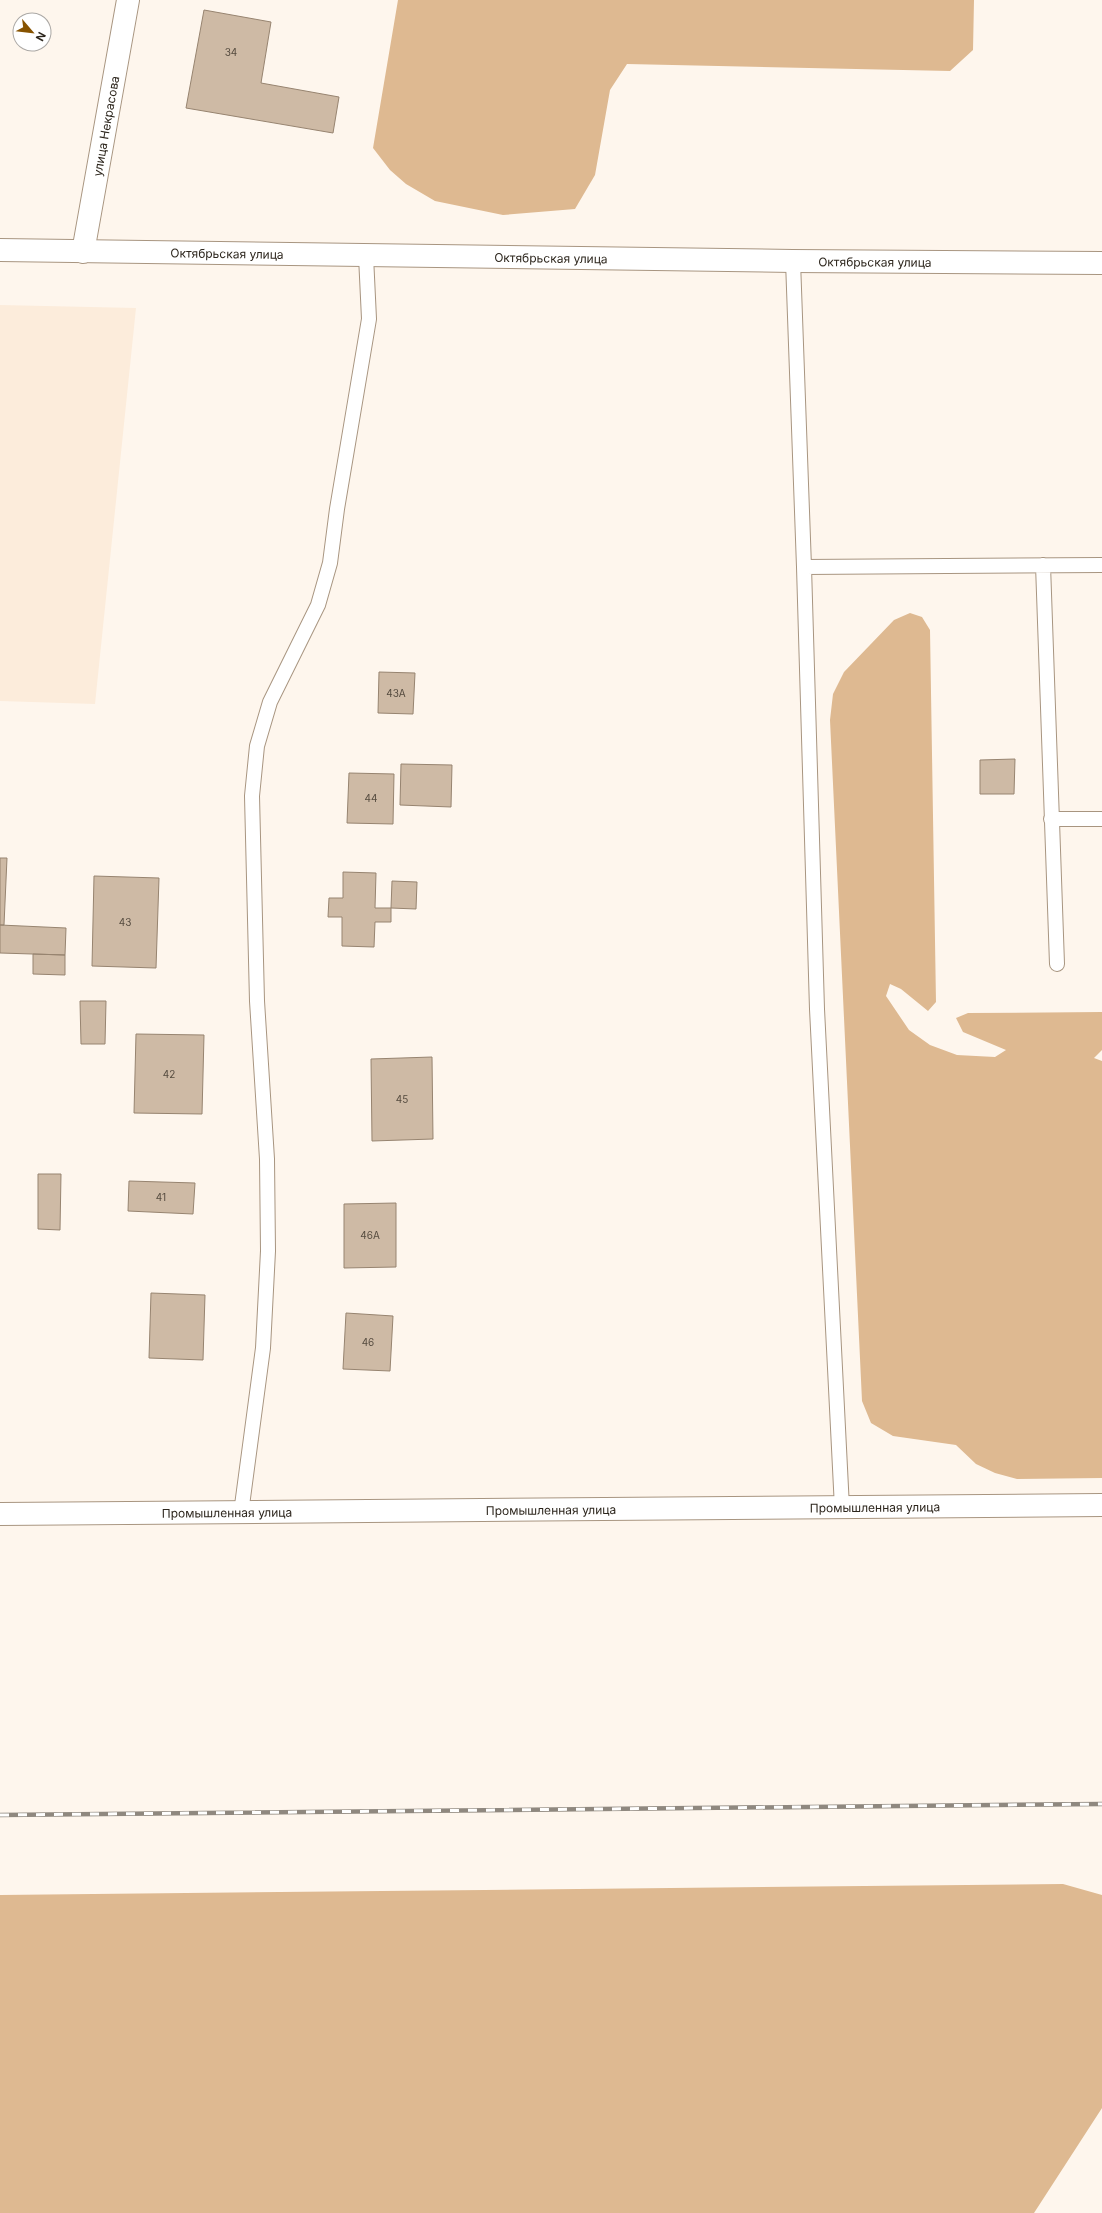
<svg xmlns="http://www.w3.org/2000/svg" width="1102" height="2213" viewBox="0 0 1102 2213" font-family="Inter,sans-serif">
	<rect width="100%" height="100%" fill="#fef6ed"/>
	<path fill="#fcecdb" d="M0 305 136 308 95 704 0 701Z"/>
	<path fill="#deb991" d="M398 0H974L973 50 950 71 627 64 610 90 595 175 575 209 503 215 435 201 406 184 390 170 373 148Z
		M910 613 922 617 930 630 936 1002 928 1011 901 989 890 984 886 996 909 1030 930 1045 957 1055 995 1057 1006 1050 963 1032 956 1018 968 1013 1102 1012V1050L1094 1058 1102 1061V1478L1017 1479 995 1473 976 1464 956 1445 893 1436 871 1423 862 1401 830 720 833 694 844 672 894 620Z
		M1063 1884 1102 1895V2108L1034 2213H0V1895Z"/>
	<path fill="#cebaa5" stroke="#978470" d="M204 10 271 22 261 83 339 97 333 133 186 108Z
		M379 672 415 673 413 714 378 713Z
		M1015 759 1014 794H980V760Z
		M401 764 452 765 451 807 400 805Z
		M349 773 394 774 393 824 347 823Z
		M0 858H7L4 925H0Z
		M343 872 376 873 375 908H391V922H375L374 947 342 946V917H328L329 898H343Z
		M94 876 159 878 156 968 92 966Z
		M392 881 417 882 416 909 391 908Z
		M0 925 66 928 65 955 0 953Z
		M33 954 65 955V975L33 974Z
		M80 1001H106L105 1044H81Z
		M136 1034 204 1035 202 1114 134 1113Z
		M432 1057 433 1139 372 1141 371 1059Z
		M38 1174H61L60 1230 38 1229Z
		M129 1181 195 1183 193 1214 128 1211Z
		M396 1203V1267L344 1268V1204Z
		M151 1293 205 1295 203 1360 149 1358Z
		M346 1313 393 1316 390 1371 343 1369Z"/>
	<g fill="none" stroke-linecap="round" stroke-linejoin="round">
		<g stroke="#a89580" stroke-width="16">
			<path id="service" d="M793 261 804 567 1102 565
				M1043 565 1057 964
				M804 567 817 1009 842 1508
				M1051 819H1102
				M241 1513 263 1348 268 1251 267 1159 257 1001 252 796 257 746 270 702 318 605 330 563 337 509 369 319 366 256"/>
		</g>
		<g stroke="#a89580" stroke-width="24">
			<g id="minor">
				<path id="s1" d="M0 250 793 261 1102 263"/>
				<path id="s2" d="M83 252 128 0"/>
			</g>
		</g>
		<g stroke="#a89580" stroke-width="24">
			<g id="tertiary">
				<path id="s3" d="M0 1514 1102 1505"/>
			</g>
		</g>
		<use href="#service" stroke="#fff" stroke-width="14"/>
		<use href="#minor" stroke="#fff" stroke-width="22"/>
		<use href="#tertiary" stroke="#fff" stroke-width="22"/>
		<g stroke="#8f887f" stroke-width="4.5">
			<path id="rail" d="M0 1815 1102 1804"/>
		</g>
		<use href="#rail" stroke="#fff" stroke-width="3" stroke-dasharray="9" stroke-linecap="butt"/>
	</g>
	<g text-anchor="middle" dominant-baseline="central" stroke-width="3" stroke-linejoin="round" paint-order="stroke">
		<g font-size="10" fill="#554b3f">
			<text x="231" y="52">34</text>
			<text x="396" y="693">43А</text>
			<text x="371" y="798">44</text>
			<text x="125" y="922">43</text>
			<text x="169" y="1074">42</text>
			<text x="402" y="1099">45</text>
			<text x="161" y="1197">41</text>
			<text x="370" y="1235">46А</text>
			<text x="368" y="1342">46</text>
		</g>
		<g font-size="12" fill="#2d261d" stroke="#fff">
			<text stroke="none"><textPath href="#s2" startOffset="128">улица Некрасова</textPath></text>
			<text stroke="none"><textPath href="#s1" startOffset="227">Октябрьская улица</textPath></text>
			<text stroke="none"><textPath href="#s1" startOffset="551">Октябрьская улица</textPath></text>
			<text stroke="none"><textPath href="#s1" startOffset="875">Октябрьская улица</textPath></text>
			<text stroke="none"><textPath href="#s3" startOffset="875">Промышленная улица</textPath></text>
			<text stroke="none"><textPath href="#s3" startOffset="551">Промышленная улица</textPath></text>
			<text stroke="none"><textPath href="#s3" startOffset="227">Промышленная улица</textPath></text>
		</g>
	</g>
	<g transform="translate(32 32) rotate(118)"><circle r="19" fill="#ffffff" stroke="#aba8a5"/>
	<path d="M0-3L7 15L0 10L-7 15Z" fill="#875300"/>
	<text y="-6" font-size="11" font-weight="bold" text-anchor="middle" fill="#2d261d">N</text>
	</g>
</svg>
